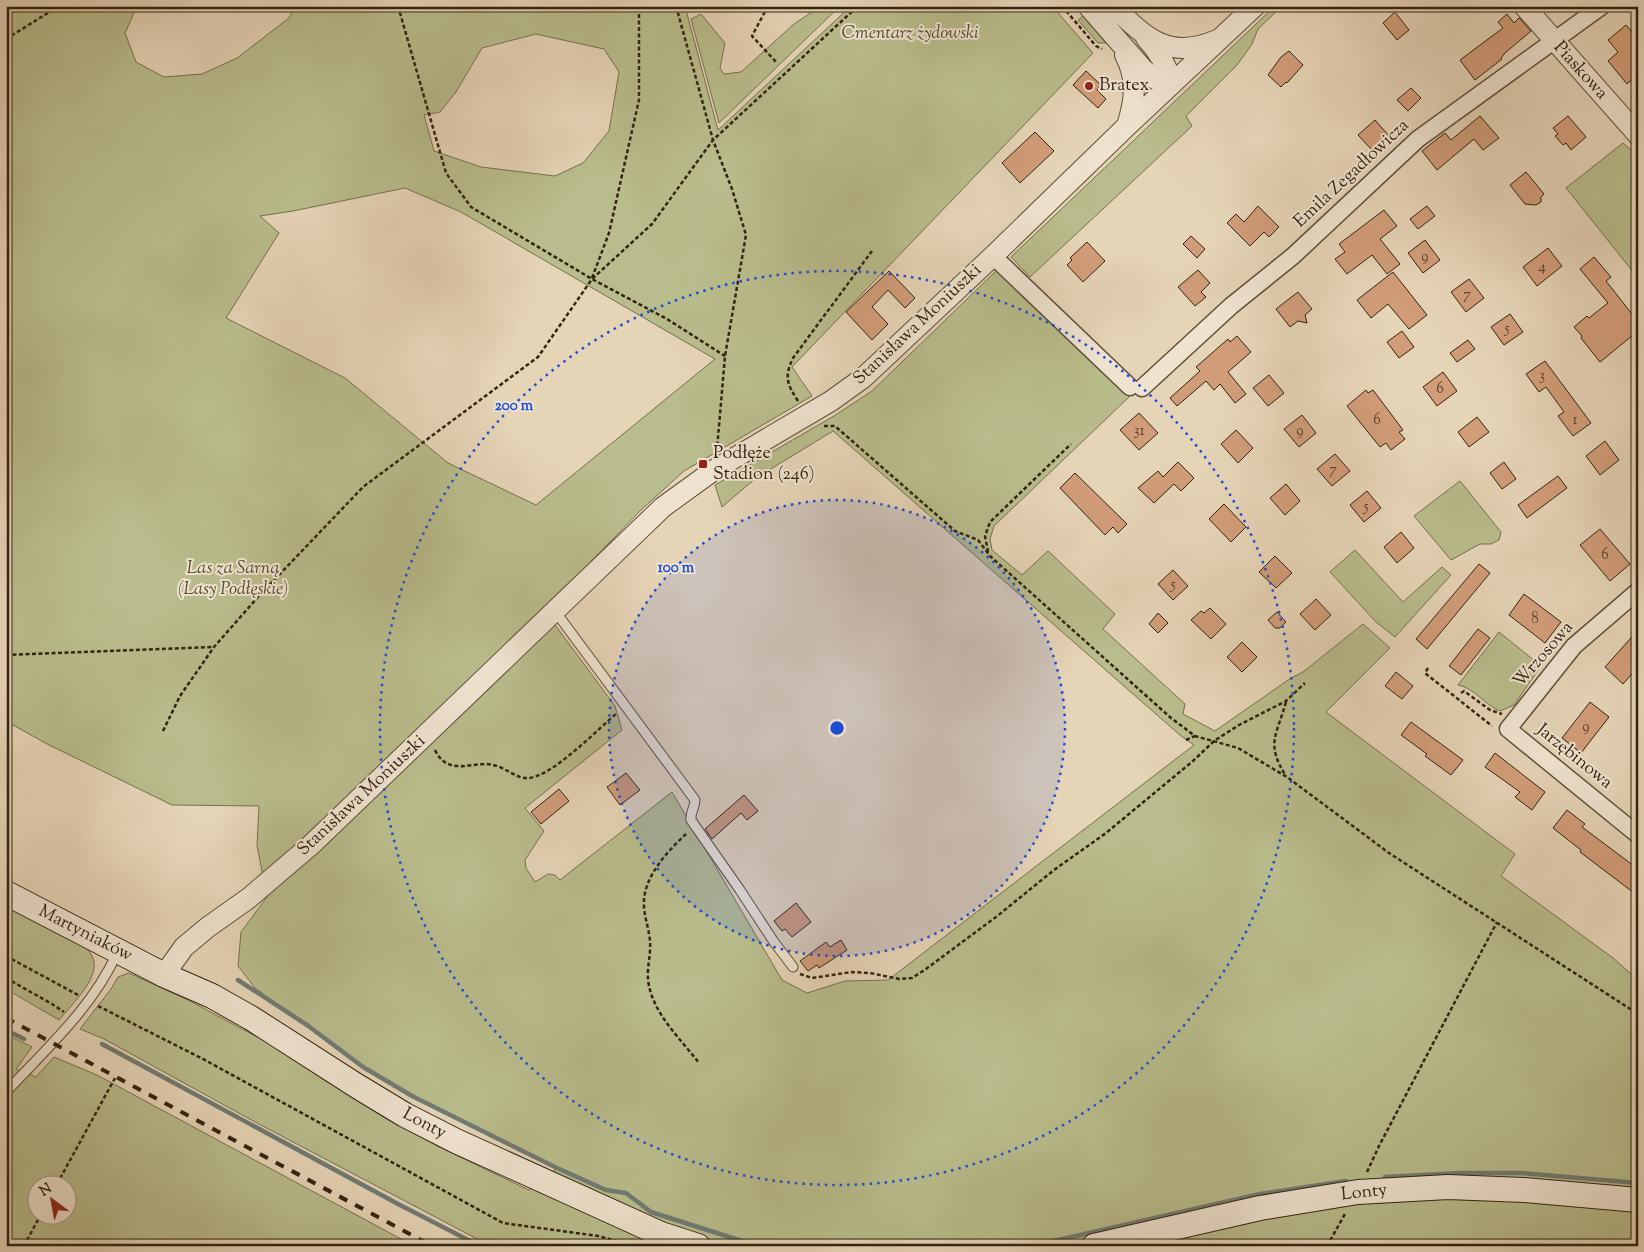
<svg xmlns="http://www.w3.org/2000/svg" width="1644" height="1252" viewBox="0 0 1644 1252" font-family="'Sorts Mill Goudy',serif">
	<rect width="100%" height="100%" fill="#e6d4b7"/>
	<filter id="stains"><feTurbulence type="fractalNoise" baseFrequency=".004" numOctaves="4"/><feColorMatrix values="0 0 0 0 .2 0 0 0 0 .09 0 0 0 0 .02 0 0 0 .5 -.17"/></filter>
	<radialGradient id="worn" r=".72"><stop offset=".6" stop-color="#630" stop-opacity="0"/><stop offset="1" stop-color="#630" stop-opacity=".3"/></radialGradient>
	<path fill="#b9bc8c" stroke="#76704e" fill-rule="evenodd" d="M6 6H137L125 33 136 62 164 77 202 74 237 58 289 18 295 6H685L718 130 851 6H1052L1093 53 792 367 812 396 684 471 641 510 544 610 615 706 622 730 525 808 544 831 525 860 526 868 535 882 548 874 555 875 560 880 672 792 782 980 807 993 845 981 888 980 1194 745 1181 736 833 431 756 478 722 507 715 485 834 416 872 391 997 270 1129 397 994 526 990 539 992 550 1022 575 1048 551 1115 614 1103 629 1185 704 1183 714 1215 731 1291 678 1303 672 1363 624 1390 648 1326 712 1515 854 1501 876 1613 958 1638 980V1246H484L479 1240 255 1122 104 1039 80 1029 111 989 118 977 129 973 188 1000 272 1045 382 1116 439 1147 529 1190 556 1169 412 1096 363 1067 255 988 238 966 241 932 267 897 257 845 259 806 172 805 47 744 6 721ZM536 34 604 49 619 72 609 131 583 163 555 176 481 167 434 151 424 115 440 112 456 92 482 48ZM405 188 461 212 715 359 536 505 448 463 345 378 226 318 279 233 260 216 293 211Z
		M821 6H840L719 123 691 19 701 14 725 43 720 68 724 74 741 72 794 24Z
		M1275 6H1282L1258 29 1252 44 1237 65 1186 116 1192 126 1030 277 1011 257Z
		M1083 16 1106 43H1098L1078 20Z
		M1623 143 1638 156V278L1566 188Z
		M1460 481 1501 532 1499 540 1491 544H1480L1451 560 1414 516Z
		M1355 550 1403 602 1442 567 1451 575 1395 637 1376 622 1330 572Z
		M1499 632 1541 666 1514 705 1500 711C1485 705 1474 688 1458 685Z
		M6 905 79 942C84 946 89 950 92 956 103 976 71 1005 59 1020L6 989Z
		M6 1034 32 1047 16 1069 36 1077 54 1057 97 1075 414 1246H6ZM38 1184H68V1214H38Z"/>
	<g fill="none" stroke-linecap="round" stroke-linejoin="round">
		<path stroke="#707c74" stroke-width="4.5" d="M238 980 307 1025 363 1067 412 1096 557 1168 606 1190 626 1193 651 1212 745 1242 764 1246
			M6 1030 24 1039
			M102 1044 398 1204 480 1246
			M1385 1177 1459 1173H1521L1638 1183
			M1032 1246 1260 1194 1346 1181"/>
	</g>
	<path fill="#d19d79" stroke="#322411" d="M1395 12 1409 30 1397 40 1383 23Z
		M1507 14 1514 23 1519 18 1531 31 1505 53 1501 58 1502 59 1475 80 1460 60 1503 28 1498 22Z
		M1626 25 1638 39V74L1627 84 1608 61 1618 52 1608 40Z
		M1289 51 1303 65 1287 83 1286 82 1281 87 1268 75 1281 57Z
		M1086 71 1101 85 1097 90 1106 99 1098 108 1073 85Z
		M1411 88 1421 98 1408 111 1397 100Z
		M1480 116 1499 138 1483 150 1474 139 1437 170 1422 151 1445 133 1451 140Z
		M1568 116 1586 137 1571 150 1566 143 1563 145 1555 136 1558 134 1553 128Z
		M1375 120 1390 137 1374 152 1358 135Z
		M1035 132 1054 151 1020 183 1002 163Z
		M1526 172 1544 194 1541 197V202L1536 205 1525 204 1510 185Z
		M1258 206 1279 227 1269 237 1264 232 1250 246 1227 223 1236 214 1244 222Z
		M1427 206 1435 216 1418 229 1410 219Z
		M1384 210 1397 226 1380 239 1400 264 1387 274 1372 255 1347 274 1335 259 1345 252 1339 244Z
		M1191 236 1205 249 1197 258 1183 244Z
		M1425 240 1440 260 1423 273 1408 253Z
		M1087 242 1105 261 1083 282 1067 265 1072 260 1070 258Z
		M1548 248 1562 266 1537 286 1523 267Z
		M1594 257 1611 277 1606 281 1632 314 1638 310V331L1600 362 1581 338 1582 336 1574 327 1587 316 1589 318 1608 303 1580 269Z
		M1198 270 1210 283 1201 292 1206 297 1195 306 1178 287Z
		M889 271 915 298 905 308 888 290 872 307 888 324 872 340 846 312Z
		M1393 272 1427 315 1409 329 1388 304 1371 318 1357 300Z
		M1469 279 1484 298 1466 312 1451 292Z
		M1298 292 1312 309 1305 315 1307 323 1298 321 1290 327 1276 309Z
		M1510 314 1523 332 1504 345 1491 327Z
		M1402 331 1414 347 1399 358 1387 342Z
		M1237 336 1251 352 1228 372 1246 394 1235 403 1220 384 1214 390 1206 381 1177 406 1170 398 1200 371 1196 367 1228 339 1230 342Z
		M1468 340 1475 349 1457 362 1450 353Z
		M1545 361 1591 423 1573 436 1558 416 1564 412 1546 387 1539 392 1526 374Z
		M1443 372 1457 391 1437 406 1423 387Z
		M1269 375 1284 393 1268 406 1253 388Z
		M1366 390 1368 393 1373 390 1403 430 1399 432 1405 439 1391 450 1386 443 1380 447 1347 406Z
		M1139 413 1158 433 1139 450 1120 430Z
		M1302 415 1316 433 1299 447 1284 429Z
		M1477 417 1489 432 1469 447 1458 432Z
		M1236 430 1253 448 1238 463 1221 444Z
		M1605 441 1619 460 1600 475 1586 456Z
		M1335 454 1350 471 1332 486 1317 469Z
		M1178 462 1194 478 1181 491 1174 484 1154 503 1138 488 1158 471 1163 477Z
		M1504 462 1516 479 1502 489 1490 473Z
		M1075 473 1127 524 1118 533 1113 527 1105 535 1060 488Z
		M1558 476 1567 488 1527 518 1518 505Z
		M1286 484 1300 501 1285 515 1270 498Z
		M1367 491 1381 508 1364 522 1350 505Z
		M1224 504 1246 527 1231 542 1209 519Z
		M1600 529 1630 564 1610 581 1580 545Z
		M1401 532 1414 548 1397 563 1384 547Z
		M1275 556 1292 573 1276 588 1259 572Z
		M1479 564 1490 573 1427 649 1416 639Z
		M1173 570 1188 586 1173 600 1158 584Z
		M1524 594 1561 622 1545 643 1509 615Z
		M1316 599 1331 615 1315 630 1300 614Z
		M1210 608 1226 624 1211 639 1191 620 1201 611 1204 613Z
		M1277 612 1286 622 1280 628H1275L1268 620Z
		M1158 613 1168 623 1158 633 1149 624Z
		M1478 629 1490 638 1461 675 1449 666Z
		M1638 630V667L1623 684 1605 667Z
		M1242 642 1257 657 1242 672 1227 657Z
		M1396 672 1413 686 1402 699 1385 686Z
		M1590 702 1609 717 1581 753 1562 738Z
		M1411 722 1463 760 1451 775 1425 756 1427 754 1401 735Z
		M1495 753 1545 792 1532 810 1515 797 1520 792 1485 767Z
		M626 773 640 790 620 805 607 787Z
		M559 789 569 801 541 824 531 812Z
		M744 795 758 811 747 820 741 813 712 839 705 829Z
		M1567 810 1585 824 1582 827 1638 869V896L1580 852 1581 850 1553 828Z
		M796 903 811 922 792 937 785 929 782 931 774 921Z
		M841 940 847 950 819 968 817 965 808 971 800 961 826 942 830 947Z"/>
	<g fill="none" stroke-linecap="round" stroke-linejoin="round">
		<g stroke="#5f503a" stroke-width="11">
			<path id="service" d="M555 611 695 800C695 808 690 812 691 820L740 890 774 942 793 967
				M6 1092C46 1049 93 1007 117 953"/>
		</g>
		<g stroke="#5f503a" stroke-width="19">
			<path id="minor" d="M993 256 1130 387
				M1142 388 1231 306 1293 256 1418 139 1602 6
				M1638 591 1574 646 1508 729 1638 835"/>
		</g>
		<g stroke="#5f503a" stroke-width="22">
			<path id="tertiary" d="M1088 6 1143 69 1153 78 1172 83
				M1113 6C1146 38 1169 61 1217 40
				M1524 6 1638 135
				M1146 38C1159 52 1167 65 1172 83
				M1125 55C1138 80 1135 100 1127 126
				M164 975 184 947 208 927 249 898 311 845 663 507 714 470 831 401 863 378 993 256 1127 126 1255 6"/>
		</g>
		<g stroke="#322411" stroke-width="26">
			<path id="secondary" d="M6 893 164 975 212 996 251 1018 357 1086 405 1115 456 1141 661 1234 698 1246
				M1094 1246 1260 1208 1358 1192 1448 1187 1524 1190 1638 1200"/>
		</g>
		<path stroke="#322411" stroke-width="2.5" stroke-dasharray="4 2.5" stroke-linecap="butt" d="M398 6 446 173 471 207 592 279 667 319 725 356
			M676 6 713 140 732 189 746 235 725 356 717 449
			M768 6 752 36 777 63
			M1062 6 1096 46 1102 49
			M6 39 59 6
			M592 278 609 233 639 100V6
			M798 401C787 384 784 377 793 358L872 251
			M824 426H835L955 531 978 540 990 556 1171 718 1195 736 1238 748 1287 777 1389 853 1638 1014
			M988 552 985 536 990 522 1071 444
			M6 655 214 647
			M1428 668 1425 673 1492 726
			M1461 693 1464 691 1490 710 1502 714
			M1286 702C1277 735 1265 743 1286 776
			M163 731 180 696 214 647 258 597 363 487 538 357 592 279 652 224 713 140 858 6
			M1186 740 1195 736
			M435 750C446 773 465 765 485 764 504 764 514 779 528 778 552 777 598 729 617 713
			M686 834C668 851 646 874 644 900 643 914 649 928 650 941 651 954 647 967 648 979 651 1012 680 1038 699 1063
			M6 956 78 995
			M800 974 812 978 852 972 870 973 899 979 912 978 926 969 996 917 1054 870 1106 833 1193 761 1214 741 1239 725 1286 701 1305 683
			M6 978 52 1004 64 1012
			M98 1006 203 1059 503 1223 598 1236 636 1246
			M1367 1172 1379 1146 1497 922
			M57 1184 115 1078
			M24 1246 41 1214
			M1327 1246 1345 1214"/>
		<use href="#service" stroke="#efe3d0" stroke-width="9"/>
		<use href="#minor" stroke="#efe3d0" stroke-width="16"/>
		<use href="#tertiary" stroke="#efe3d0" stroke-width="20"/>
		<use href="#secondary" stroke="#efe3d0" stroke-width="24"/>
		<path stroke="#322411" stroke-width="4" stroke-dasharray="9 9" stroke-linecap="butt" d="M6 1018 432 1246"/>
	</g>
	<circle cx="837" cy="728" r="228" fill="#1d4ed8" fill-opacity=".12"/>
	<g fill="none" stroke="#1d4ed8" stroke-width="2.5" stroke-dasharray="2.5 5">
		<circle cx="837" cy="728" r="228"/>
		<circle cx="837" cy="728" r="457"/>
	</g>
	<g fill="#8f2418" stroke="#efe3d0" stroke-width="2">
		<circle cx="1089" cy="86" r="5"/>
		<rect x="698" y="459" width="10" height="10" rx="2.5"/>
	</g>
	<g text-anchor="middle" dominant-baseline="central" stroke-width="4" stroke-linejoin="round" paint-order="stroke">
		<g font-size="15" fill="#5a422b">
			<text x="1425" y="257">9</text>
			<text x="1542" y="267">4</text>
			<text x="1467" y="295">7</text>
			<text x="1507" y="329">5</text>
			<text x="1542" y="376">3</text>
			<text x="1440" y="389">6</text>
			<text x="1377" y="420">6</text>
			<text x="1575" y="420">1</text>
			<text x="1139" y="431">31</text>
			<text x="1300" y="431">9</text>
			<text x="1333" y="470">7</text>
			<text x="1366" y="507">5</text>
			<text x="1605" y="555">6</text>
			<text x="1173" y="585">5</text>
			<text x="1535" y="619">8</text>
			<text x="1586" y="727">9</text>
		</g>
		<g font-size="18" font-style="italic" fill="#544a30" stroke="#efe3d0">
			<text x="910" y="34">Cmentarz żydowski</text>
			<text x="233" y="569">Las za Sarną<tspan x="233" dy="21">(Lasy Podłęskie)</tspan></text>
		</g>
		<g font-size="18" fill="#322411" stroke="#efe3d0">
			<text transform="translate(1580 71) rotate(48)">Piaskowa</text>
			<text transform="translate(1352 174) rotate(-43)">Emila Zegadłowicza</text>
			<text transform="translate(918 325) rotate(-43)">Stanisława Moniuszki</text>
			<text transform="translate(1544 655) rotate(-49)">Wrzosowa</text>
			<text transform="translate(1574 757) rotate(39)">Jarzębinowa</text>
			<text transform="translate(362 796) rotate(-43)">Stanisława Moniuszki</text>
			<text transform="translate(85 934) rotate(27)">Martyniaków</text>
			<text transform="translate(424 1124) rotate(28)">Lonty</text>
			<text transform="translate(1364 1193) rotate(-6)">Lonty</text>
		</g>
		<g font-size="18" fill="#322411" stroke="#efe3d0" text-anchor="start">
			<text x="1099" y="86">Bratex</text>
			<text x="713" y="454">Podłęże<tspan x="713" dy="21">Stadion (246)</tspan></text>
		</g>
	</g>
	<circle cx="837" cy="728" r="8" fill="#1d4ed8" stroke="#efe3d0" stroke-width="2.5"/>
	<g font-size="15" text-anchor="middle" font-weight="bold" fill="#1d4ed8" stroke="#efe3d0" stroke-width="4" stroke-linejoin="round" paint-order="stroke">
		<text x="514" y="410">200 m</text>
		<text x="676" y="572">100 m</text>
	</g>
	<rect width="1644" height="1252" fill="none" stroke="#e6d4b7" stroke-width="25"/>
	<rect x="8" y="8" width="1629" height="1237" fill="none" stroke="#322411" stroke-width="2.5"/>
	<rect x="12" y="12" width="1619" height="1227" fill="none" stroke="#322411"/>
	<g transform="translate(52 1200) rotate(328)"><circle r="24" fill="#efe3d0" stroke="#a39784"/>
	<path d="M0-4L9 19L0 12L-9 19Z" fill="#8f2418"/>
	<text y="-8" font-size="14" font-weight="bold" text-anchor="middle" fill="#322411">N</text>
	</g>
	<rect width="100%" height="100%" filter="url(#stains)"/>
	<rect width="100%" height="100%" fill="url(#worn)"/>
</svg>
